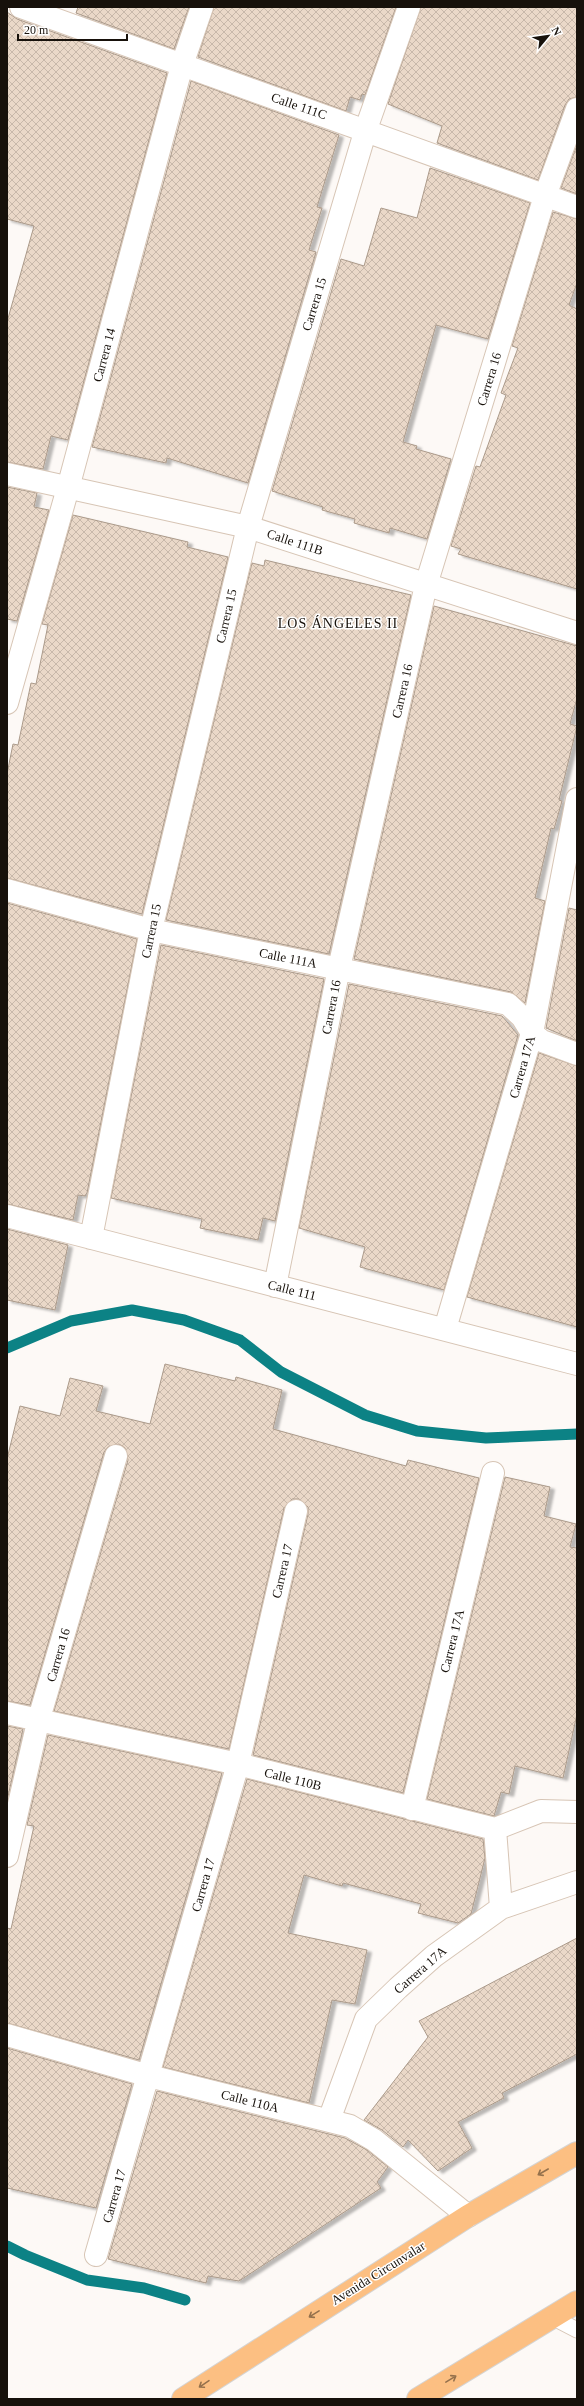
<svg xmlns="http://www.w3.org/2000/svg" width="584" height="2406" viewBox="0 0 584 2406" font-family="Georgia,serif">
	<defs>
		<pattern id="building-cross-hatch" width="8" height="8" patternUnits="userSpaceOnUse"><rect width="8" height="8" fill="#ead8c8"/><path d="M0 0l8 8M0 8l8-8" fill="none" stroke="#c8b8aa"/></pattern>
		<filter id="shadow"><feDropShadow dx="4.5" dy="2.5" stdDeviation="1" flood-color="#0004"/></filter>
	</defs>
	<rect width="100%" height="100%" fill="#fdf9f6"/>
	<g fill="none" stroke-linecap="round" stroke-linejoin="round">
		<path stroke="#0c8285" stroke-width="11" d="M7 1348 71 1321 132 1310 184 1320 240 1340 281 1372 365 1415 417 1431 486 1438 577 1434
			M7 2246 25 2255 87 2280 144 2288 185 2300"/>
	</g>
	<path fill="url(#building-cross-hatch)" stroke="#ab9a8a" filter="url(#shadow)" d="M78 7H189L174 49 76 13Z
		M214 7H396L365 95 362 94 360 100 350 97 346 111 198 57Z
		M421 7H577V97L569 99 565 105 538 180 437 143 442 126 388 104Z
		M7 12 17 19 167 73 68 440 51 436 43 469 7 462V322L34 226 7 219Z
		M191 81 339 135 317 207 322 208 309 250 316 252 248 483 167 458 166 463 92 447Z
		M577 145V194L561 188Z
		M430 168 530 203 488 339 436 325 403 442 417 446 416 449 451 459 427 539 390 528 389 533 354 523 355 519 322 510 323 507 272 491 341 259 364 266 381 208 417 218Z
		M553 212 577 219V283L569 305 577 309V589L458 554 461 549 451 546 476 466 480 467 506 395 501 393 518 348 512 346Z
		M7 487 37 493 34 507 49 510 17 621 7 619Z
		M73 515 188 542 187 547 228 557 142 914 7 878V774L13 744 18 745 31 683 36 684 48 625 42 624Z
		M265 560 411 595 329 954 166 920 252 563 264 566Z
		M434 606 577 646V698L570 724 577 726 559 800 562 801 554 829 551 828 535 898 545 901 525 1003 511 992 354 959Z
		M7 903 137 939 87 1193 85 1196 78 1195 73 1220 7 1204Z
		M569 908 577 910V1041L546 1028Z
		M161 945 324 979 275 1221 263 1218 258 1240 200 1228 202 1219 111 1198Z
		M349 984 502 1016 518 1035 444 1290 360 1267 365 1247 299 1228Z
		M539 1053 577 1066V1327L467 1297Z
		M7 1229 68 1245 55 1310 7 1300Z
		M165 1364 235 1381 236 1377 282 1390 273 1429 406 1466 408 1460 479 1478 403 1793 253 1755 308 1514V1507L299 1499H292L284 1508 229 1749 54 1711 128 1460 125 1448 119 1444 108 1447 104 1452 30 1705 7 1701V1459L20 1406 60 1416 70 1378 103 1386 96 1411 150 1424Z
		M505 1477 550 1487 544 1516 576 1524 570 1547 577 1548V1714L563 1778 515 1766 509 1794 501 1792 494 1816 427 1799Z
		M7 1726 23 1729 7 1801Z
		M48 1735 222 1773 139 2060 7 2023V1928L11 1929 34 1826 27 1825Z
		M247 1779 483 1839 485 1858 471 1914 458 1923 418 1913 421 1904 343 1883 342 1886 304 1875 288 1933 367 1950 355 2004 332 2000 309 2103 163 2067Z
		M577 1938V2054L502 2093 504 2098 458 2122 472 2148 438 2171 408 2140 403 2147 382 2130 364 2120 428 2037 419 2021Z
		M7 2048 132 2084 96 2208 7 2188Z
		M157 2091 345 2138 367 2150 388 2167 377 2182 381 2188 239 2281 208 2276 206 2283 108 2259Z"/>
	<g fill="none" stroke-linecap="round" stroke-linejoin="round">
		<g stroke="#d7c5b5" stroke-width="17">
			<path id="lane" d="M552 2317 577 2330"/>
		</g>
		<g stroke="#d7c5b5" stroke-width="24">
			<path id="street" d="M21 7 577 207
				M7 474 248 527 577 633
				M7 703 68 488 182 65 202 7
				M7 890 151 930 508 1004 522 1017 532 1033 542 1041 577 1054
				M7 1216 577 1364
				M91 1238 151 930 248 527 366 129 409 7
				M275 1286 339 968 426 585 545 196 577 109
				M445 1329 532 1033 577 799
				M7 1713 238 1764 495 1829 541 1811 577 1812
				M412 1809 493 1473
				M495 1829 501 1908
				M7 1856 38 1722 116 1456
				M7 2035 149 2076 350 2126 374 2140 468 2216
				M329 2120 366 2019 398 1988 434 1956 501 1908 577 1882
				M96 2255 238 1764 296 1511"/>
		</g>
		<g stroke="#d5d4d3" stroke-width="24">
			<path id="highway" d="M183 2399 468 2216 577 2153
				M418 2399 577 2302"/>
		</g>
		<use href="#lane" stroke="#fff" stroke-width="15"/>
		<use href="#street" stroke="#fff" stroke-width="22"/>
		<use href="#highway" stroke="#fcbf82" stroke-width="22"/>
	</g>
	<defs><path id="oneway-shaft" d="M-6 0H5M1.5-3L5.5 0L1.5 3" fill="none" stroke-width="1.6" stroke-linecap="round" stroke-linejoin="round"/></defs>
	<g stroke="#95714c">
		<use href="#oneway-shaft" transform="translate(543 2172) rotate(150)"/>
		<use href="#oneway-shaft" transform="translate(314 2314) rotate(148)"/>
		<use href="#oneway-shaft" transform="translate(451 2379) rotate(-31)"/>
		<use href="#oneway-shaft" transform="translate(204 2384) rotate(146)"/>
	</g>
	<g text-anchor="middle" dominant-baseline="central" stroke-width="3" stroke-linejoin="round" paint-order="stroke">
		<g font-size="13" fill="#17110b" stroke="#fff">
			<text transform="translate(299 106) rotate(19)">Calle 111C</text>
			<text transform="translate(314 304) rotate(-73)">Carrera 15</text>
			<text transform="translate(104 355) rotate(-75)">Carrera 14</text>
			<text transform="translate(489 379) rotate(-73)">Carrera 16</text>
			<text transform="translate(295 542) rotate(18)">Calle 111B</text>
			<text transform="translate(226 616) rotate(-77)">Carrera 15</text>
			<text transform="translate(402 691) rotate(-77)">Carrera 16</text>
			<text transform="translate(151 931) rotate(-78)">Carrera 15</text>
			<text transform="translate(288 958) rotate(11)">Calle 111A</text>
			<text transform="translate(331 1007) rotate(-79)">Carrera 16</text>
			<text transform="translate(522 1067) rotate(-74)">Carrera 17A</text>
			<text transform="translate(292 1290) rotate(14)">Calle 111</text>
			<text transform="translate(282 1571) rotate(-77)">Carrera 17</text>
			<text transform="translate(452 1641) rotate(-76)">Carrera 17A</text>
			<text transform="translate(58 1655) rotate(-74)">Carrera 16</text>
			<text transform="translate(293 1779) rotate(14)">Calle 110B</text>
			<text transform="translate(203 1885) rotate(-74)">Carrera 17</text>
			<text transform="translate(420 1970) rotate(-41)">Carrera 17A</text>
			<text transform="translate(250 2101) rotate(14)">Calle 110A</text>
			<text transform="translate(114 2196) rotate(-74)">Carrera 17</text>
			<text transform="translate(378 2273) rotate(-32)">Avenida Circunvalar</text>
		</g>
		<g font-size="14" letter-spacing="1" fill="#17110b" stroke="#fff">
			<text x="338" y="623">LOS ÁNGELES II</text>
		</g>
	</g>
	<rect width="584" height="2406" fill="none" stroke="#17110b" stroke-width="16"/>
	<g transform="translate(548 36) rotate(61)" stroke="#ffffff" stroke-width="3" paint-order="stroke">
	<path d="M0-3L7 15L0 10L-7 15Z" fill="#17110b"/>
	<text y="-6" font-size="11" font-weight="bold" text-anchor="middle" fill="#17110b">N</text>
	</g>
	<path d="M18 34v6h109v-6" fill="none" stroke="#17110b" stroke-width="2"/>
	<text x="24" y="34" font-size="12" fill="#17110b" stroke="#ffffff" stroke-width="3" paint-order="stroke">20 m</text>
</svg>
